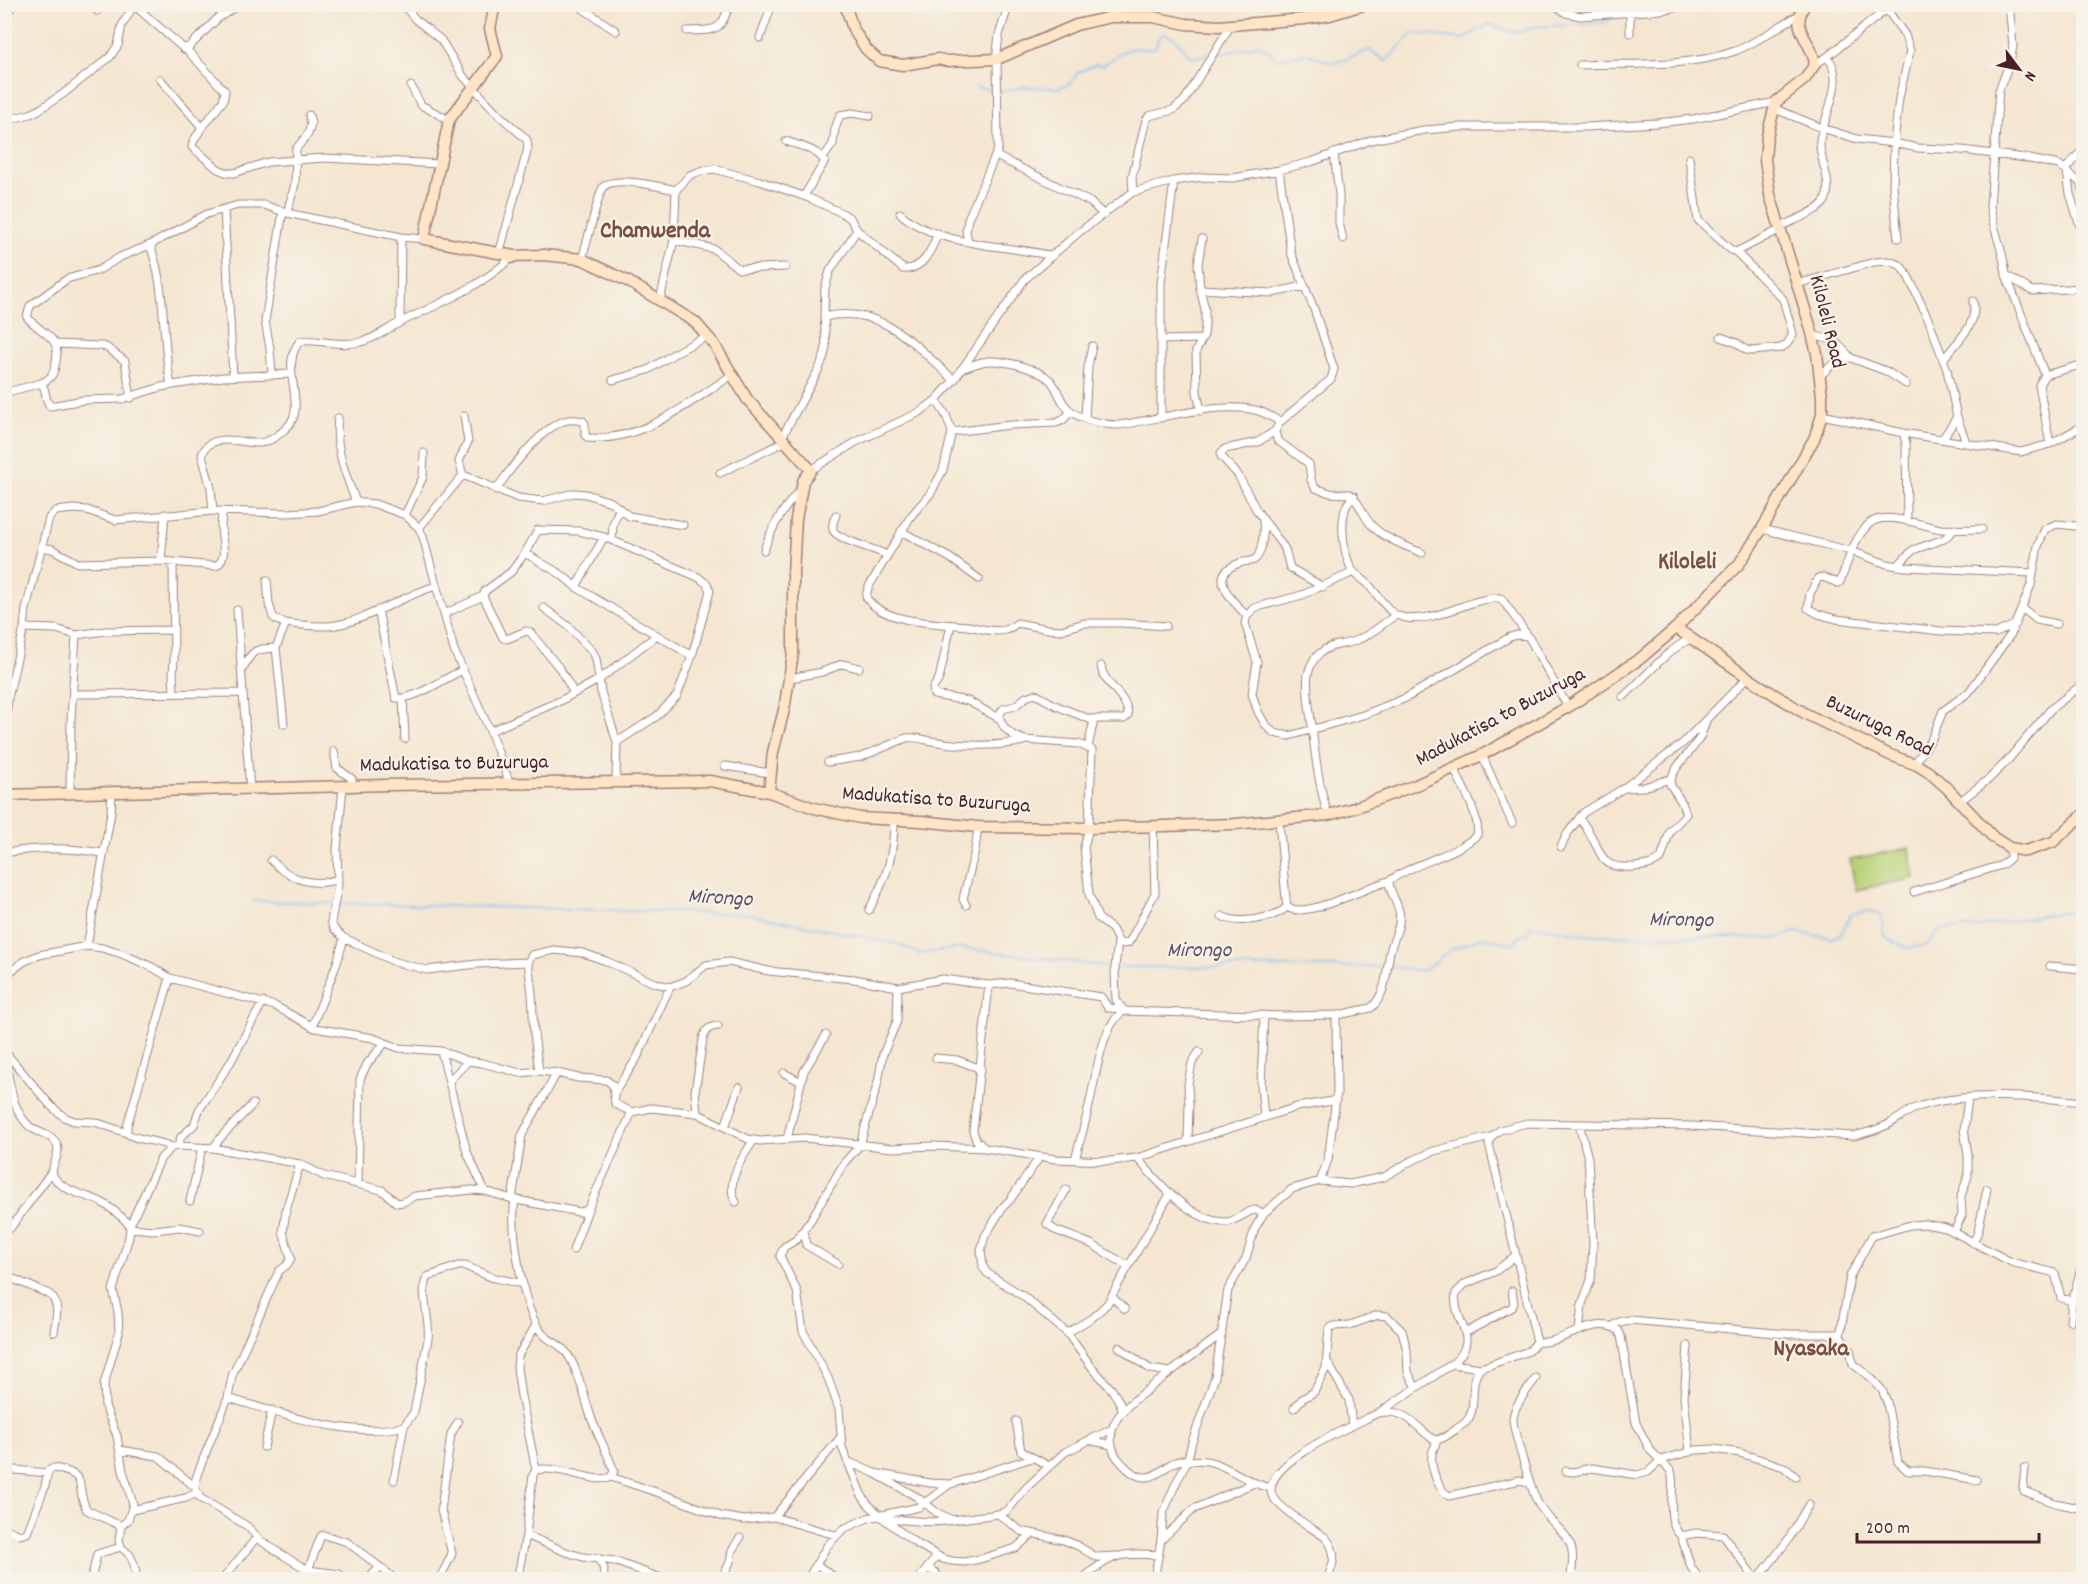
<svg xmlns="http://www.w3.org/2000/svg" width="2088" height="1584" viewBox="0 0 2088 1584" font-family="Dekko,sans-serif">
	<rect width="100%" height="100%" fill="#f7f3e8"/>
	<filter id="ink" filterUnits="userSpaceOnUse"><feTurbulence type="fractalNoise" baseFrequency=".0167" numOctaves="2"/><feDisplacementMap in="SourceGraphic" scale="12" xChannelSelector="R" yChannelSelector="G"/><feConvolveMatrix kernelMatrix="1 2 1 2 8 2 1 2 1" color-interpolation-filters="sRGB"/></filter>
	<filter id="wash" filterUnits="userSpaceOnUse"><feTurbulence type="fractalNoise" baseFrequency=".008" numOctaves="4" result="noise"/><feDisplacementMap in="SourceGraphic" scale="24" xChannelSelector="R" yChannelSelector="G"/><feGaussianBlur stdDeviation="1.35" result="paint"/><feColorMatrix in="noise" values="0 0 0 0 0 0 0 0 0 0 0 0 0 0 0 0 0 1.4 0 .05"/><feComposite in="paint" operator="in"/></filter>
	<g filter="url(#wash)">
		<rect width="100%" height="100%" fill="#f4e6d1"/>
		<path fill="#b8d277" stroke="#817851" stroke-width="1.5" d="M1909 848 1915 878 1856 890 1850 859Z"/>
		<g fill="none" stroke-linecap="round" stroke-linejoin="round">
			<path stroke="#84bdf5" stroke-width="1.5" d="M1619 10 1620 4
				M1216 54 1240 50 1259 44 1278 59 1307 54 1333 63 1347 59 1369 50 1386 61 1413 33 1463 39 1489 24 1515 33 1539 26 1582 25 1607 22 1614 16
				M976 87 996 91
				M1001 92 1022 87 1059 88 1071 83 1077 73 1096 64 1104 65C1111 58 1126 48 1136 48 1144 49 1148 50 1156 47L1158 38 1164 33 1175 38 1191 57 1208 55
				M253 901 333 903
				M338 903 748 914 898 944 919 954 960 948 1112 967
				M1117 967H1385
				M1390 967 1424 971 1450 950 1483 937 1512 944 1520 936 1529 933 1531 925 1587 935 1778 938 1795 932 1832 938 1841 934 1851 914 1868 911 1882 915 1885 937 1907 948 1927 945 1938 930 1980 927 2084 908"/>
		</g>
	</g>
	<g filter="url(#ink)">
		<g fill="none" stroke-linecap="round" stroke-linejoin="round">
			<g stroke="#9f827e" stroke-width="9">
				<path id="street" d="M403 4 415 19 441 40 463 76 499 115 524 137 527 140 528 148 499 254
					M581 4 582 8 616 31
					M1552 4 1566 13 1581 16 1660 10 1695 4
					M2009 4 2013 46 2010 62 1999 90 1990 206C1993 230 2004 251 2006 275L2045 375
					M2081 4 2084 9
					M134 5 184 49 190 46 218 18 240 4
					M1887 10 1905 35 1910 51 1899 98 1894 143 1893 186 1898 238
					M97 11 101 4
					M7 14 13 4
					M687 31C714 30 722 33 729 4
					M1630 33V12
					M760 38 772 4
					M186 49 225 91 223 101 202 128
					M1815 64 1827 57 1893 4
					M1580 65C1630 63 1687 68 1735 51 1756 43 1779 26 1799 15
					M160 79 201 126C201 134 192 138 192 147L218 169 228 173H234L268 162 324 158 440 164
					M411 86 421 105 449 120
					M1773 108 1822 128 1857 139 1894 143 1918 148 1962 150 2025 158 2059 165 2067 171 2070 194 2084 239
					M4 121 30 114 37 111 63 94 110 57 118 45 122 25 135 4
					M786 141C800 146 816 149 825 161L804 196
					M1334 153 1339 195V223L1343 239
					M996 156 1090 202 1104 215
					M823 158 833 144 835 129 840 115 852 113 870 116
					M1689 158 1698 220 1731 250 1736 252 1781 229
					M2066 168 2084 149
					M1279 170 1291 253 1314 309 1334 369 1331 379 1280 422 1275 431 1277 440 1309 464 1311 480 1315 488 1330 493 1350 494C1359 501 1362 513 1369 522 1381 538 1404 545 1422 553
					M2068 173 2081 183 2084 191
					M1133 192 1132 177 1146 120 1149 116 1173 110 1184 101 1231 25
					M224 209 233 376
					M287 213 295 184 296 149 308 134 311 124 309 115
					M900 213C937 247 1004 244 1052 256
					M1780 227C1791 221 1822 211 1826 199 1833 180 1818 159 1820 140 1824 115 1847 78 1827 57
					M674 240 714 249 739 269 785 267
					M968 241 966 231 968 219 998 149 997 52 999 35 1009 4
					M150 245C167 290 161 338 171 385
					M582 259C586 248 599 191 603 187 615 175 660 187 676 190
					M2006 275 2032 291 2084 288
					M1797 284 1874 262 1889 261 1900 265 1908 276 1930 323 1947 370 1957 417 1966 442
					M1200 289 1272 293 1304 286
					M660 300 674 240 676 190 690 175 701 171 714 169 760 181 809 198 842 213 850 218 857 230 903 269C923 271 932 249 938 233
					M824 317C883 304 914 345 954 380
					M400 322 401 237
					M1813 335 1835 341 1851 358 1886 371 1906 384
					M1721 337 1737 343 1746 350 1753 351 1781 348 1787 344 1793 334 1783 299 1736 252
					M1160 340 1202 339
					M56 344 101 346 106 347 125 361 131 398
					M1943 360C1956 342 1979 325 1973 301
					M961 369C970 366 978 362 988 361 1004 360 1037 368 1050 380 1056 386 1059 396 1064 404 1074 419 1102 425 1119 425 1157 420 1218 401 1255 410 1265 412 1272 417 1280 422
					M272 374 270 348 265 321 283 211
					M1820 376C1829 368 1838 357 1851 358
					M613 380 648 370 680 350 708 336
					M41 383C50 379 53 376 55 366 63 335 44 337 27 317L30 306 67 279 99 270 120 257 150 245 207 214 238 205H264L287 213 401 237 424 239
					M4 393 41 383C47 389 44 399 50 406L84 400 122 399 161 387 223 377 291 374
					M936 400 946 415 952 432 943 470 931 493 911 516 868 588 866 597C883 624 939 623 968 626 980 628 993 633 1005 630 1010 629 1013 626 1017 623L1048 629 1061 630 1084 623H1122L1166 626
					M1201 411 1197 392 1196 351 1204 335 1205 324V309L1200 289 1198 264 1202 239
					M1822 415 1903 433 2021 452 2050 444 2084 425
					M1085 417 1088 367 1092 346
					M338 418C334 447 346 476 356 502
					M1161 418V283L1174 181
					M1275 431 1258 442 1225 449 1221 453V456L1238 475 1257 511 1285 549 1290 568 1323 587
					M952 432 1010 425 1056 423 1063 420 1071 411
					M1903 433 1906 443 1907 521
					M782 437 819 369 824 356 826 348 824 314 825 288 830 271 857 230
					M1943 438 1957 417
					M2050 444 2039 385 2045 375 2084 364
					M811 470 856 442 920 412 936 400 954 380 1025 279 1078 233 1133 192 1174 181 1202 177 1233 178 1279 170 1311 162 1371 140 1424 130 1461 127H1586L1657 123 1693 119 1776 102
					M720 473 786 441
					M463 475 459 461 468 442 464 416
					M496 490C509 470 545 423 568 420 573 419 578 420 583 421L585 424V435L588 438C642 442 689 403 732 375
					M1354 496C1336 509 1343 553 1352 570 1356 575 1361 578 1366 582 1376 592 1383 605 1393 613 1397 616 1402 617 1406 618 1438 623 1469 597 1501 598L1528 636 1568 707
					M213 511 211 488 202 455C210 430 242 444 260 443 270 442 282 433 288 426 308 406 278 366 300 341 320 339 340 347 360 342 375 339 387 329 401 322 440 303 479 288 511 258
					M405 515 423 477 424 453
					M836 515C834 519 832 525 833 530 837 540 876 549 887 555
					M419 528 463 475 518 498 543 501 574 493 586 494 611 502 629 516 683 525
					M1762 529 1851 551 1887 564 1905 567 2033 573
					M1982 529C1969 529 1954 530 1941 529 1922 526 1885 510 1869 524 1853 539 1848 562 1840 582L1838 583 1823 577 1818 578 1810 594 1808 608 1818 614 1836 619 1941 631 1996 633 2016 624
					M901 531 950 558 979 579
					M612 540 613 524 619 509
					M42 547 52 549 78 563 161 561 216 566C229 558 221 540 221 527 221 522 222 517 222 511
					M764 550C773 525 782 510 800 490
					M525 553 538 530 579 531 604 537 698 577 707 584 710 591 692 656 677 696 657 716 617 742 616 781
					M161 561 165 514
					M173 562 174 660 173 673 174 693
					M1897 566 1913 550 1944 539 1955 529
					M1354 572 1302 595 1254 608 1247 616 1245 623 1257 662 1252 694 1258 712 1265 724 1274 733 1289 736 1363 715 1406 698 1510 637 1517 635 1528 636
					M267 580 269 604 273 617C281 624 292 624 303 625 314 626 325 627 336 625 370 619 402 596 436 586
					M576 587 604 537
					M544 608 568 626 593 652 596 659 601 692 617 742
					M2022 608 2037 620 2057 624
					M237 610 250 790
					M378 610 396 698C416 700 444 678 463 670
					M444 614 483 596
					M1247 616C1232 601 1205 574 1240 563 1244 561 1250 562 1254 560 1263 555 1264 530 1263 520
					M951 625 939 679 933 688 934 695 968 701 1000 719
					M24 628 56 629 76 635 105 631 173 630
					M1101 666C1103 685 1128 695 1128 716L1124 719H1089L1057 706 1035 694 1026 697 1015 706 1003 709 999 716C1003 730 1012 736 1025 740L1079 744 1092 750 1089 828 1084 847 1089 894 1098 918 1112 929 1118 941 1122 944 1128 943 1131 939 1155 893 1153 827
					M242 670C252 650 254 649 276 648
					M790 678 822 672 842 664 859 668
					M574 693 560 669 530 632 526 631 507 639 503 638 483 596 485 591 511 572 525 553 562 575 576 587 692 656
					M73 694 242 693
					M1623 697C1645 678 1664 652 1690 639
					M403 698 405 739
					M284 724 276 648 286 623
					M490 731 562 700 600 679 657 635
					M4 739 8 698 24 628 26 609 49 518 56 511 73 509 87 510 115 520 213 511 288 513 318 511 356 502 375 504 405 515 419 528 423 537 454 650 490 731 510 784
					M1088 747 1094 720
					M334 751 337 768 352 779V787
					M1482 755 1512 823
					M828 762 861 757 906 738C917 736 927 741 938 742 963 746 998 747 1023 741
					M1915 763 1932 738 1943 711 1969 692 2011 634 2031 585 2038 546 2045 529 2057 524 2084 527
					M725 766 770 773
					M343 787 337 849 338 885 331 922 334 929 344 938 395 962 427 970 477 964 528 962
					M1624 788 1644 787 1670 779
					M70 794 71 719 76 635
					M1959 802 1990 778 2008 760 2051 709 2084 683
					M1328 815C1318 784 1315 752 1311 720 1309 705 1306 690 1308 674 1310 666 1313 659 1319 654 1330 643 1344 646 1357 640 1372 634 1382 624 1396 615
					M1579 818C1583 823 1587 828 1590 834 1604 858 1601 869 1634 867 1645 866 1652 865 1661 859L1670 831 1686 814 1682 803 1670 784C1673 766 1690 754 1699 739 1702 734 1704 727 1706 721
					M1279 821 1286 899 1287 907C1305 920 1368 886 1389 881
					M1561 847 1567 834 1583 813 1624 788 1683 743 1748 677
					M10 852C41 847 73 848 103 853
					M271 860C289 879 313 888 338 879
					M1914 892 2002 865 2010 858V848
					M966 905 963 899 975 850 978 827
					M869 910C887 877 894 857 894 819
					M1222 916C1237 925 1274 919 1287 907
					M1118 941 1115 967 1116 1000 1124 1011
					M87 946 111 813 112 793
					M2050 966 2084 969
					M4 976 25 961 39 955 87 946 102 948 122 954 152 967 170 978 275 1006 315 1028 373 1038 399 1048 441 1051 468 1061 482 1063 520 1073 539 1071 557 1073 578 1078 606 1080 613 1085 615 1104 632 1112
					M170 978 127 1126V1133C134 1140 159 1140 172 1147
					M898 987 897 1021 883 1054 878 1082 860 1145 844 1163 810 1221 796 1240 784 1247 780 1256 797 1291 803 1331 828 1378 839 1409 842 1447 861 1494 867 1503 885 1520 914 1542 943 1559 952 1561 964 1562 980 1559 1016 1548 1032 1534
					M1264 1015 1261 1085 1264 1117
					M312 1027 337 963 344 938
					M441 1051 467 1152 485 1191
					M5 1052 51 1106 64 1117 74 1121 95 1122 127 1133
					M4 1055C10 1078 10 1107 28 1125 35 1133 54 1134 57 1145 62 1160 43 1169 59 1183 72 1194 87 1195 101 1202 112 1208 122 1217 130 1225L129 1237 113 1290 118 1312 119 1333 104 1384 105 1406 117 1436 123 1471 133 1504 128 1520 121 1526 119 1540 121 1547 130 1555 134 1564 137 1580
					M936 1058 957 1060 981 1069
					M539 1071 534 1034 532 993 528 962 532 955 554 950 583 953 606 961 652 982 670 987 686 981 706 965 729 962 768 971 854 979 898 987 943 979 989 985 1010 983 1101 997 1108 1008 1123 1009
					M784 1073 801 1082
					M449 1081 468 1061
					M614 1093 637 1058 670 987
					M697 1113 695 1092 703 1039C705 1030 709 1027 718 1026
					M1579 1124 1588 1158 1593 1243 1591 1280 1582 1304 1579 1331
					M725 1127 739 1087
					M787 1139 804 1071 826 1035
					M1188 1141 1189 1105 1188 1084 1192 1063 1199 1052
					M178 1146 181 1137 194 1125 199 1110 230 1063 263 1002
					M213 1148 222 1136 253 1104
					M985 1148 976 1140 973 1131 989 985
					M1039 1158 1010 1200 1003 1207 985 1236 981 1250 983 1267 987 1273 1023 1296 1067 1333 1091 1366 1112 1390 1119 1401 1123 1412
					M1137 1158C1157 1181 1192 1223 1226 1222 1234 1222 1243 1214 1251 1211L1255 1210 1264 1213
					M1075 1160C1080 1140 1086 1121 1090 1101 1096 1077 1101 1025 1124 1011L1284 1016 1338 1015
					M300 1164 286 1210 283 1232 291 1258 287 1265 279 1271 232 1376 228 1398 204 1457 196 1478 195 1487 200 1498 247 1526 261 1541 281 1554 308 1570 339 1574 349 1580
					M1320 1181 1328 1160 1336 1098
					M358 1182 360 1079 367 1064 385 1043
					M1066 1190 1047 1224 1055 1230 1091 1244 1128 1266
					M512 1199 522 1135 557 1073
					M515 1199C510 1229 522 1303 539 1329 548 1344 561 1340 571 1360 581 1379 585 1400 592 1420 599 1438 608 1454 614 1471L611 1477C595 1485 558 1464 536 1470L533 1475 526 1535 517 1580
					M190 1201 202 1148
					M736 1202C724 1183 743 1156 754 1140
					M130 1225 161 1158 172 1147 179 1146 213 1148 300 1164 324 1176 382 1190 397 1203 403 1202 415 1196 472 1190 485 1191 512 1199 579 1212 585 1211 589 1207 632 1112 651 1108 697 1113 748 1139 760 1141 805 1138 892 1148 933 1146 985 1148 1055 1159 1110 1161 1137 1158 1297 1107 1332 1101 1336 1098 1337 1094 1336 1019 1338 1015 1371 1008C1387 994 1386 971 1390 952 1393 938 1402 926 1399 911 1397 901 1389 892 1389 881 1416 861 1453 857 1477 835 1481 818 1461 783 1453 767
					M130 1228 154 1230 180 1227 200 1231
					M4 1230 9 1229 12 1226 52 1171
					M804 1231 806 1245 838 1264
					M1954 1232 1962 1215 1961 1196 1968 1176V1155L1964 1129 1968 1098
					M1973 1243 1978 1232 1987 1189
					M573 1250 589 1207
					M4 1275 49 1294C61 1304 56 1317 54 1332
					M1112 1297 1125 1309
					M2070 1321 2072 1301 2084 1258
					M1612 1326 1619 1322 1630 1320 1788 1334H1840
					M1467 1332 1512 1307 1514 1303 1512 1291
					M1067 1333 1092 1318 1107 1304 1170 1194
					M1537 1342C1563 1345 1593 1314 1618 1330L1621 1336 1636 1423 1650 1450 1671 1471C1677 1491 1663 1519 1681 1536L1697 1533 1723 1535 1756 1580
					M1688 1346 1684 1397 1690 1452
					M1119 1347 1150 1369 1170 1372
					M1328 1363 1349 1400 1352 1426
					M1452 1364C1484 1337 1451 1322 1456 1293L1465 1284 1496 1271 1516 1255
					M1536 1378C1528 1390 1515 1403 1513 1418 1512 1427 1533 1496 1539 1505 1561 1538 1580 1533 1570 1580
					M228 1398C280 1413 351 1440 404 1426L414 1412 428 1339C431 1321 419 1291 427 1277L458 1266H465L491 1277 523 1284
					M1294 1408 1302 1399 1314 1392 1326 1368 1329 1328 1334 1326 1350 1325 1378 1315 1387 1316 1402 1331 1407 1350 1408 1372 1416 1388
					M1380 1412 1452 1364 1481 1368
					M1016 1421 1021 1451 1049 1466
					M1089 1440 1112 1445
					M1437 1440C1436 1445 1433 1449 1432 1454 1430 1467 1438 1490 1449 1496L1520 1480 1530 1483
					M264 1447 272 1410
					M120 1450 158 1456 195 1487
					M1188 1459C1182 1460 1176 1461 1171 1464 1163 1469 1156 1477 1146 1477 1136 1478 1126 1468 1120 1461 1110 1451 1109 1434 1115 1422 1123 1407 1139 1397 1151 1387 1175 1369 1198 1351 1222 1334
					M847 1461 874 1473 930 1483 951 1484 1032 1458
					M1187 1462C1219 1453 1241 1483 1271 1488
					M2025 1468 2023 1487 2024 1491 2055 1503 2084 1509
					M4 1469 48 1473
					M536 1470 521 1396 517 1368 518 1356 536 1325
					M1566 1471 1573 1472 1592 1468 1637 1475 1648 1472 1661 1460 1696 1450 1714 1449 1740 1453 1784 1467 1796 1477
					M874 1473 917 1497 936 1512 952 1520 998 1514 1007 1511 1026 1488 1065 1452 1112 1429
					M611 1477 668 1496 720 1516 744 1520 774 1517 835 1535
					M394 1480 404 1426
					M1977 1480 1925 1471H1908L1898 1462 1887 1402 1882 1390 1872 1379 1853 1364 1850 1349 1840 1336 1850 1276 1872 1236 1910 1225 1925 1224 1946 1228 2011 1262 2055 1273 2061 1298 2072 1301
					M132 1510 186 1498 197 1493
					M998 1514 1021 1531 1064 1540 1078 1546 1096 1557 1117 1556
					M774 1517 840 1438
					M885 1520C907 1518 930 1525 952 1520
					M4 1528 20 1535 27 1533 45 1486 48 1471 54 1468C93 1476 73 1486 87 1510L121 1526
					M526 1535 566 1552 583 1557 614 1561 666 1580
					M1681 1536 1691 1567 1700 1580
					M1161 1540 1194 1509 1254 1483
					M598 1558 604 1569 603 1580
					M816 1564 838 1580
					M927 1568 935 1572 941 1580
					M308 1570 321 1536 324 1535 347 1542 380 1567
					M91 1580 97 1554 121 1547
					M222 1580 257 1537
					M367 1580 380 1567 396 1580
					M439 1580 452 1554 441 1510 451 1434 458 1422
					M721 1580 730 1562 732 1550 740 1538
					M807 1580 827 1546 843 1529 868 1518 919 1507 950 1484
					M918 1580 937 1556
					M1081 1580C1111 1554 1121 1552 1159 1555
					M1154 1580 1161 1540 1163 1513 1177 1481 1187 1462 1192 1442 1215 1377 1228 1290 1246 1258 1255 1228 1264 1213 1292 1189 1320 1181 1350 1184 1384 1177 1409 1162 1434 1151 1491 1137
					M1327 1580C1334 1563 1338 1553 1326 1538 1314 1529 1277 1508 1272 1495 1261 1462 1357 1424 1378 1413 1406 1407 1414 1426 1434 1440 1442 1440 1448 1435 1455 1430 1458 1427 1463 1425 1466 1422 1479 1408 1467 1383 1481 1368L1529 1351 1537 1342 1489 1144 1491 1137 1500 1130 1527 1123 1692 1126 1854 1136C1866 1133 1878 1130 1889 1124 1900 1118 1910 1109 1921 1106 1968 1091 2035 1097 2084 1102
					M1757 1580 1788 1540 1809 1504"/>
			</g>
			<g stroke="#9f827e" stroke-width="13">
				<path id="secondary" d="M495 4 490 29 497 56 449 120 424 239 514 256
					M845 4 853 29 866 49 879 61 903 65 938 59 947 61 997 59 1076 25 1111 17H1153L1186 24 1219 26 1304 19 1330 15 1366 4
					M1458 4H1465
					M511 258 514 256 544 255 582 259 629 282 695 322 714 344 747 399 811 470 803 481 796 519 793 574V654L784 710 773 752 769 792
					M1676 628 1759 685 1806 714 1890 755 1917 765 1930 773 1948 789 1994 838 2010 848 2026 851 2053 842 2084 814
					M4 795 386 785 710 781 769 792 814 808 860 818 921 821 978 827 1089 828 1235 824 1328 815 1354 808 1416 785 1482 755 1568 707 1641 658 1676 628 1739 564 1762 529 1814 439 1822 415V396L1817 354 1811 329 1770 195 1765 160 1767 136 1776 102 1805 79 1815 64C1812 39 1789 31 1805 4"/>
			</g>
			<use href="#street" stroke="#fff" stroke-width="7"/>
			<use href="#secondary" stroke="#ffe4c6" stroke-width="10"/>
		</g>
	</g>
	<g text-anchor="middle" dominant-baseline="central" stroke-width="4.5" stroke-linejoin="round" paint-order="stroke">
		<g font-size="21" fill="#4a1f2b" stroke="#f7f3e8">
			<text transform="translate(1826 322) rotate(76)">Kiloleli Road</text>
			<text transform="translate(1501 718) rotate(-28)">Madukatisa to Buzuruga</text>
			<text transform="translate(1879 727) rotate(26)">Buzuruga Road</text>
			<text transform="translate(454 765) rotate(-1)">Madukatisa to Buzuruga</text>
			<text transform="translate(936 801) rotate(4)">Madukatisa to Buzuruga</text>
		</g>
		<g font-size="22" font-style="italic" fill="#5b4e68" stroke="#f7f3e8">
			<text transform="translate(720 899) rotate(3)">Mirongo</text>
			<text transform="translate(1681 921) rotate(1)">Mirongo</text>
			<text x="1199" y="951">Mirongo</text>
		</g>
		<g font-size="24" font-weight="bold" fill="#7e4d42" stroke="#f7f3e8">
			<text x="655" y="232">Chamwenda</text>
			<text x="1687" y="563">Kiloleli</text>
			<text x="1811" y="1350">Nyasaka</text>
		</g>
	</g>
	<rect width="2088" height="1584" fill="none" stroke="#f7f3e8" stroke-width="24"/>
	<g transform="translate(2019 69) rotate(122)" stroke="#f7f3e8" stroke-width="4.5" paint-order="stroke">
	<path d="M0-4.5L10 22L0 15L-10 22Z" fill="#4a1f2b"/>
	<text y="-9" font-size="16" font-weight="bold" text-anchor="middle" fill="#4a1f2b">N</text>
	</g>
	<path d="M1857 1533v9h182v-9" fill="none" stroke="#4a1f2b" stroke-width="3"/>
	<text x="1866" y="1533" font-size="18" fill="#4a1f2b" stroke="#f7f3e8" stroke-width="4.5" paint-order="stroke">200 m</text>
</svg>
